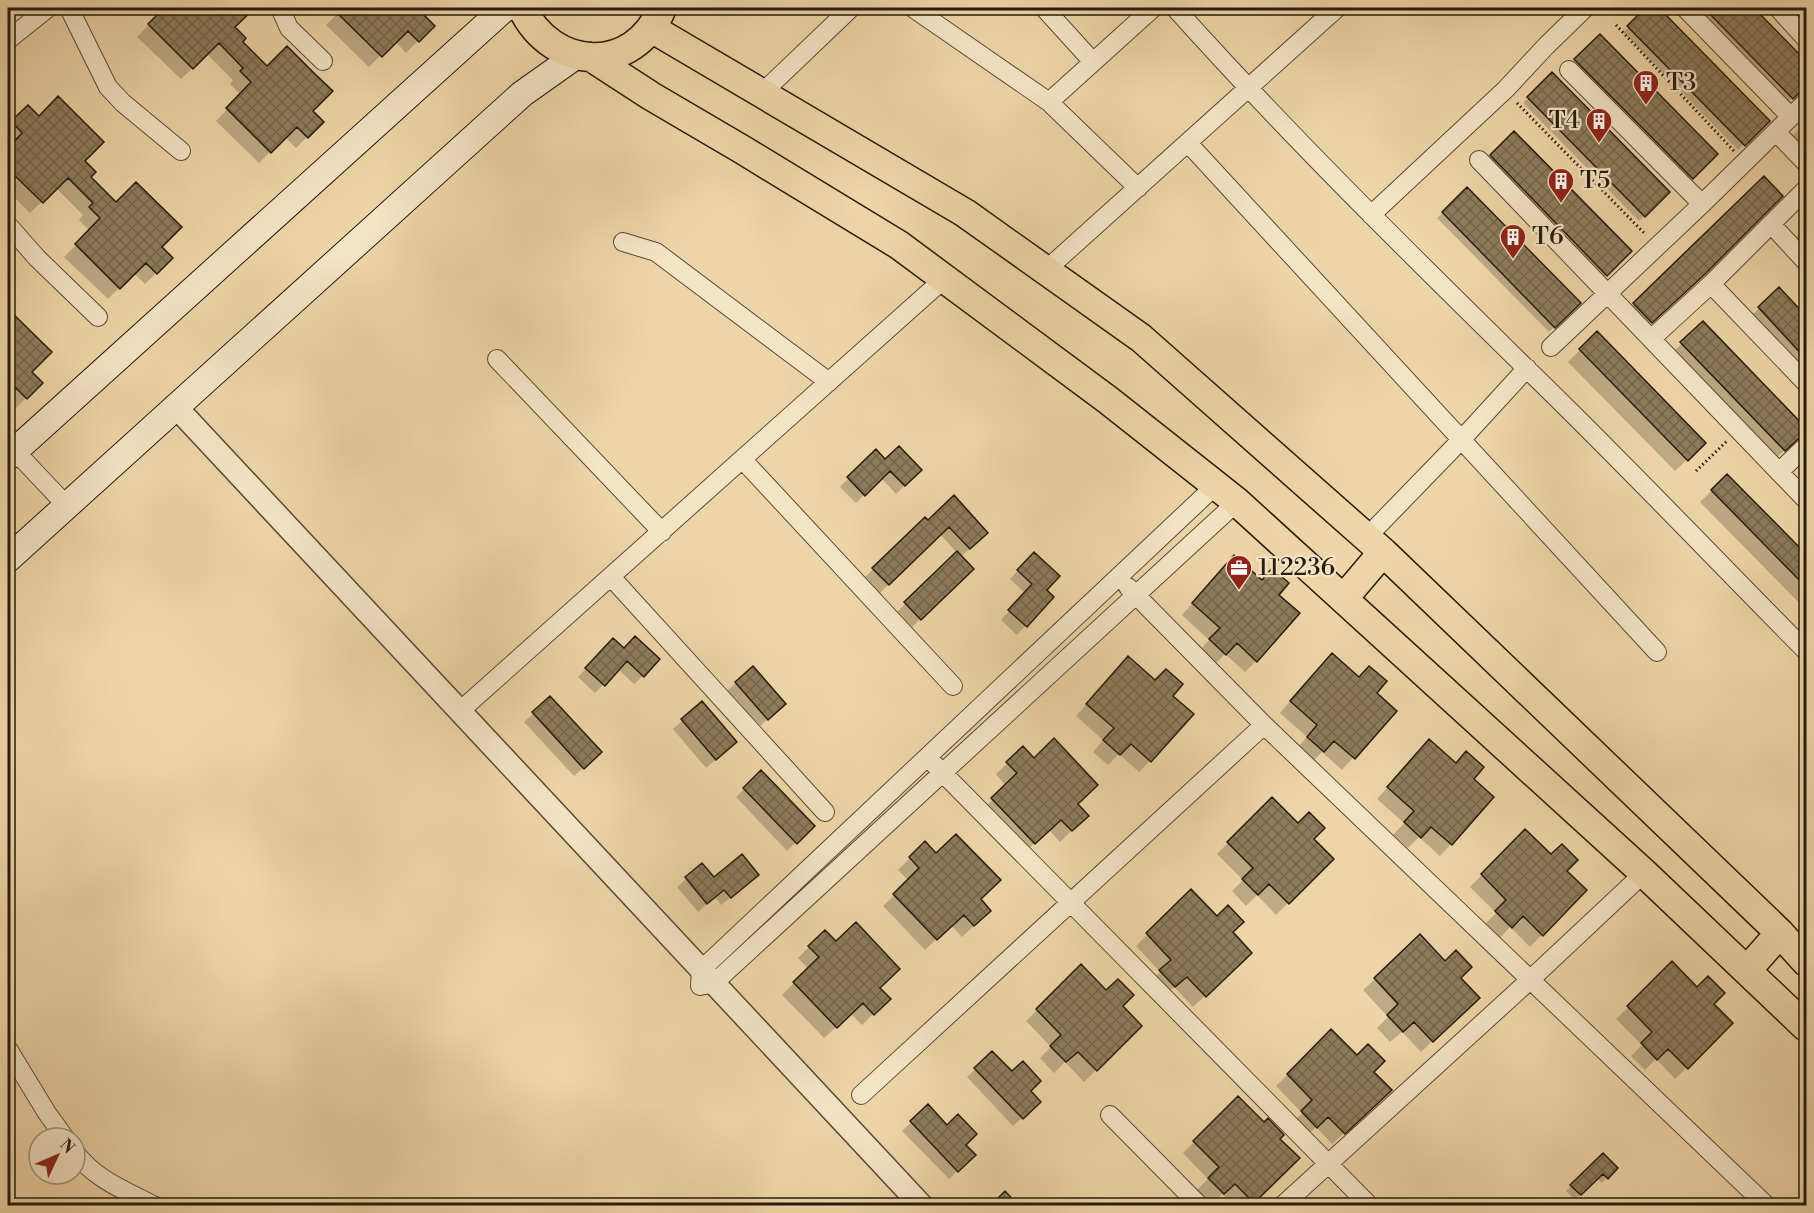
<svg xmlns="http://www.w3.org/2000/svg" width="1814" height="1213" viewBox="0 0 1814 1213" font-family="'Libre Bodoni',serif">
	<defs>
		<pattern id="building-cross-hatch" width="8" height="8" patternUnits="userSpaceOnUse" patternTransform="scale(1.5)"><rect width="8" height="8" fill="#8e7c5d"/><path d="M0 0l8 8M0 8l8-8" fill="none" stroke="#74654b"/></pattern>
	</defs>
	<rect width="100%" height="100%" fill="#eed5a7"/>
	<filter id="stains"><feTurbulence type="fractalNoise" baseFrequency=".00333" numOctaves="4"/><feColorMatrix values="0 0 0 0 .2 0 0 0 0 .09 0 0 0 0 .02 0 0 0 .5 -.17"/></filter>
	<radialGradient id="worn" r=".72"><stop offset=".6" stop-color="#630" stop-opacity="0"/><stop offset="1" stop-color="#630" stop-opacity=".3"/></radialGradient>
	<path fill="#0003" d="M160 8H252L233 27 240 42 311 111V133L296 148 285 137 259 163 216 121 241 95 230 84 233 80 207 54 181 79 137 37 163 11Z
		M343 8H429L422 15 433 26 406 53 395 41 369 67 326 25Z
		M1648 8H1656L1768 121 1738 150 1623 32Z
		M1687 8H1751L1806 63V84L1784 106Z
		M1772 8H1806V44Z
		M1600 36 1716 154 1686 183 1570 65Z
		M1552 74 1668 192 1639 221 1523 103Z
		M28 107 82 161 89 177 160 247V269L145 284 134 273 108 299 64 257 90 231 79 220 83 215 56 188 30 213 8 191V150L12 145 8 140V127Z
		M1806 122V155L1790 138Z
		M1514 133 1630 251 1601 280 1486 161Z
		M1764 179 1690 287 1639 334 1622 316Z
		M1467 189 1579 303 1549 332 1437 218Z
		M1806 227V265L1788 245Z
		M1779 289 1806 318V383L1747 320Z
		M8 311 50 352 30 372 41 383 15 409 8 402Z
		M1703 323 1806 430 1773 461 1670 355Z
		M1597 333 1704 443 1675 471 1568 362Z
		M876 451 885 461 920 470 896 494 881 478 856 503 840 487Z
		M1727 476 1806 556V610L1700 502Z
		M954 498 978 542 960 557 972 569 912 627 897 612 957 553 940 534 880 593 865 577 925 519 928 522Z
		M1026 562 1052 597 1017 635 1001 620 1025 593 1010 579Z
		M1223 569 1261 581 1272 570 1277 595 1256 661 1245 672 1225 654 1214 665 1199 651 1209 640 1182 615Z
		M613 640 643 676 634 684 618 669 595 693 578 677Z
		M1320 666 1374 693 1395 711 1342 770 1322 752 1311 763 1296 749 1307 737 1280 713Z
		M753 668 776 712 759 727 727 691Z
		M1117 669 1171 696 1150 761 1139 772 1119 754 1108 765 1093 752 1103 740 1076 716Z
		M550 698 592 760 574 776 524 722Z
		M702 703 726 751 706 768 673 729Z
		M1429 741 1471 779 1451 844 1440 856 1419 837 1408 848 1393 835 1404 823 1377 799Z
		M1023 748 1076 805 1075 827 1060 842 1049 830 1022 855 981 811 1006 786 996 774Z
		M761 772 813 826 787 851 736 797Z
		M1272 799 1332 859 1276 915 1257 895 1246 906 1232 891 1243 880 1217 854Z
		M1525 831 1585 890 1530 947 1510 927 1500 938 1485 924 1496 913 1470 887Z
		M925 843 979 900 978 922 962 937 951 925 925 950 883 906 909 881 898 870Z
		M702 865 714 879 749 883 721 905 715 897 698 912 677 887Z
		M1191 891 1250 953 1193 1007 1174 987 1163 998 1149 983 1160 972 1136 946Z
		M809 947 878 988 877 1010 862 1025 851 1014 824 1038 782 995 808 969 798 958Z
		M1445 963 1459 978 1466 1009 1421 1052 1402 1032 1390 1042 1377 1028 1388 1017 1363 990 1375 979Z
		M1672 964 1731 1023 1675 1079 1656 1059 1645 1070 1631 1056 1642 1045 1616 1019Z
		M1081 966 1140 1026 1084 1082 1065 1062 1054 1073 1040 1058 1051 1047 1026 1021Z
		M1331 1032 1372 1072 1379 1102 1332 1144 1316 1127 1305 1138 1291 1124 1302 1113 1276 1086Z
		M992 1053 1039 1102 1013 1126 967 1077Z
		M1238 1098 1298 1158 1250 1206H1234L1222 1194 1211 1205 1197 1190 1208 1179 1183 1153Z
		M928 1106 974 1155 949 1179 902 1131Z
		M1603 1155 1616 1168 1602 1183 1597 1178 1575 1200 1566 1191Z"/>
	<path fill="url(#building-cross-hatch)" stroke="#261b0d" stroke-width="1.5" d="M164 8H255L235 27 246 38 243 42 267 66 287 46 315 74 333 91 313 111 324 122 308 138 297 127 271 153 226 108 251 82 240 71 243 68 219 43 193 69 148 24Z
		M332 8H431L424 15 435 26 419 42 408 31 382 57Z
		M1645 8H1659L1770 121 1745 146 1627 26Z
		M1704 8H1754L1806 61V86L1793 99Z
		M1600 34 1718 154 1693 179 1574 59Z
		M1552 72 1670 192 1645 217 1527 97Z
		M58 96 104 142 85 161 96 172 91 177 116 202 136 182 182 227 162 247 173 258 157 274 146 263 120 289 75 244 100 218 89 207 93 203 68 178 43 203 8 169V148L22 133 11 121 28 105 39 116Z
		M1514 131 1632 251 1607 276 1490 155Z
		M1764 176 1783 196 1703 276 1652 323 1633 303Z
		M1467 187 1581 303 1555 328 1442 212Z
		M1779 287 1806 316V359L1758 307Z
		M8 309 52 352 32 372 43 383 27 399 16 388 8 397Z
		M1703 321 1806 428V432L1785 451 1680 342Z
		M1597 331 1706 443 1688 461 1579 349Z
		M899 446 922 470 905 486 890 471 865 496 847 477 876 449 885 459Z
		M1727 474 1806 554V587L1711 490Z
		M954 495 988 533 970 549 949 527 889 585 872 568 925 517 928 520Z
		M957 551 974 569 921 620 904 602Z
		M1034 552 1060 576 1047 590 1054 597 1027 627 1008 610 1032 584 1017 570Z
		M1234 555 1262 580 1272 568 1289 583 1279 595 1300 613 1257 662 1237 643 1226 655 1209 639 1220 628 1192 603Z
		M635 636 660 659 644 677 627 661 605 686 585 668 613 638 624 648Z
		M1332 653 1359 677 1369 666 1387 681 1377 693 1397 711 1355 759 1334 741 1324 752 1307 737 1317 725 1290 701Z
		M1128 656 1155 680 1166 669 1183 684 1173 696 1194 714 1151 762 1131 744 1120 755 1103 740 1114 728 1086 704Z
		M753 666 786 704 768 720 735 682Z
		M550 696 602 752 584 769 532 712Z
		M702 701 737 742 716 760 681 719Z
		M1054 738 1098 785 1078 804 1089 816 1072 831 1061 820 1035 844 991 798 1017 773 1006 762 1023 746 1034 758Z
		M1429 739 1456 763 1466 751 1484 767 1474 779 1494 797 1452 845 1431 827 1421 838 1404 822 1414 811 1387 787Z
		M761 770 815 826 797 844 743 788Z
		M1272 797 1298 823 1309 812 1325 828 1314 839 1334 859 1289 904 1269 884 1258 895 1242 879 1253 868 1227 842Z
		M1525 829 1551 854 1562 844 1578 860 1567 871 1587 890 1543 936 1523 916 1512 928 1495 911 1506 900 1481 874Z
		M956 834 1001 880 981 899 991 911 974 926 964 915 937 940 893 894 919 868 909 857 925 841 936 853Z
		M742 854 759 875 731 898 724 890 707 904 685 877 702 863 714 877Z
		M1191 889 1217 916 1228 905 1244 922 1233 932 1252 953 1206 997 1187 977 1175 987 1159 970 1171 960 1146 933Z
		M856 922 900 969 880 988 891 999 874 1015 863 1003 837 1028 793 982 819 957 808 946 825 930 836 941Z
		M1420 934 1445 961 1456 950 1472 967 1461 978 1480 998 1433 1042 1414 1022 1403 1032 1387 1015 1398 1004 1374 978Z
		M1672 961 1697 987 1708 976 1725 993 1714 1004 1733 1023 1688 1069 1668 1049 1657 1060 1641 1043 1652 1032 1627 1006Z
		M1081 964 1106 990 1118 979 1134 995 1123 1006 1142 1026 1097 1071 1078 1052 1066 1062 1050 1046 1061 1035 1036 1009Z
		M1331 1029 1357 1055 1368 1044 1385 1061 1374 1072 1392 1090 1345 1134 1328 1117 1317 1128 1301 1111 1312 1100 1287 1074Z
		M992 1051 1012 1071 1023 1061 1041 1081 1031 1091 1041 1102 1023 1119 974 1068Z
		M1238 1096 1264 1122 1268 1118 1284 1135 1280 1139 1300 1158 1254 1203 1235 1184 1224 1194 1208 1178 1219 1167 1193 1141Z
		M928 1104 947 1125 958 1114 977 1134 966 1145 976 1155 958 1172 910 1121Z
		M1603 1153 1618 1168 1608 1179 1603 1174 1581 1195 1570 1185Z
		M1005 1191 1019 1206H990Z"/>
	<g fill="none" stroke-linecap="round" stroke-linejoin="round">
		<g stroke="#584a34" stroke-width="20">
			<path id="minor" d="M69 8 108 87 123 103 181 151
				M280 8 289 28 323 61
				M913 8 1049 102 1138 188
				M1044 8 1093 62
				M1175 8C1287 133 1406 250 1526 368 1621 460 1713 557 1806 651
				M1685 8 1791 117
				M1778 8 1806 39
				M8 40 48 8
				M1569 70 1702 204 1806 102
				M762 93 851 8
				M1049 102 1153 8
				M1776 132 1806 163
				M1188 143 1657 652
				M1479 160 1806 500
				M1806 189 1711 284 1806 383
				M1371 215 1506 89 1546 46 1585 8
				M8 225 37 258 98 317
				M1772 225 1806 262
				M623 242 656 252 829 382
				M1046 270 1337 8
				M1651 339 1711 284
				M1551 347 1702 204
				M497 359 662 532
				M14 450 67 506
				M743 460 953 686
				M1779 472 1806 446
				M1216 485 701 970 700 986 714 983 1237 502
				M1366 538 1462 439 1527 368
				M612 578 825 812
				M1128 587 1264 725 1767 1206
				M460 711 945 278
				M935 765 1370 1206
				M8 1049 47 1113 65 1138
				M861 1095 1264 725
				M1110 1115 1200 1206
				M75 1152C94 1179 126 1191 155 1206
				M1282 1206 1531 979 1644 873"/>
		</g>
		<g stroke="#584a34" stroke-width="25">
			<path id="tertiary" d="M175 406 922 1206"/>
		</g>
		<g stroke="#261b0d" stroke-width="28">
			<path id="secondary" d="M8 457 505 8
				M8 559 522 94 577 55"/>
		</g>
		<g stroke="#261b0d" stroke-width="31">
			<path id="primary" d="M522 8C552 71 634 76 662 8
				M651 28 965 213 1141 338 1383 552 1780 933 1806 962
				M591 57 651 96 743 150 899 245 1108 400 1237 502 1644 873 1806 1027
				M1344 598 1383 552
				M1748 969 1780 933"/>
		</g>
		<path stroke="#261b0d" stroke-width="3" stroke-dasharray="1.5 3" stroke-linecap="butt" d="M1616 25 1734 151
			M1517 103 1646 235
			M1696 471 1727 441"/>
		<use href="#minor" stroke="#f4e4c6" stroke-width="18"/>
		<use href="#tertiary" stroke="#f4e4c6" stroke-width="22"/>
		<use href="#secondary" stroke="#f4e4c6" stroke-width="26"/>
		<use href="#primary" stroke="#eed5a7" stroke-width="28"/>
	</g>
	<defs>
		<g id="building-pin" transform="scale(1.35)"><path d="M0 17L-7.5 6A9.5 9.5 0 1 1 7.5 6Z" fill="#8f2418" stroke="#f4e4c6"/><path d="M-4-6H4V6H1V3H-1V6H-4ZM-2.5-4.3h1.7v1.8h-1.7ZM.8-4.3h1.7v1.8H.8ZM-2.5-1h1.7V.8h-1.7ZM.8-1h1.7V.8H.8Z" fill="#fff"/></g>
		<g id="office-pin" transform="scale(1.35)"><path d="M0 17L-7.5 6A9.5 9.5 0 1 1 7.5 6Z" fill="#8f2418" stroke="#f4e4c6"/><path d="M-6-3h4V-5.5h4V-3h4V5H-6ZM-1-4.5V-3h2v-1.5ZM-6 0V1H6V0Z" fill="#fff"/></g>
	</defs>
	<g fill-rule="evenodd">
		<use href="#building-pin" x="1646" y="83"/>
		<use href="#building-pin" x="1599" y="121"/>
		<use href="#building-pin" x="1561" y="181"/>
		<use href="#building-pin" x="1513" y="237"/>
		<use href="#office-pin" x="1239" y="568"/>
	</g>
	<g text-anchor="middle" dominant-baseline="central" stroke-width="4.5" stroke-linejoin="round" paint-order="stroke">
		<g font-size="24" fill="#261b0d" stroke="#f4e4c6" text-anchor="start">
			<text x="1666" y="83">T3</text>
			<text x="1580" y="121" text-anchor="end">T4</text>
			<text x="1580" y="181">T5</text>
			<text x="1532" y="237">T6</text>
			<text x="1258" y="568">112236</text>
		</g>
	</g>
	<rect width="1814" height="1213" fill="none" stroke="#eed5a7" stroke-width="30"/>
	<rect x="9" y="9" width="1796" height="1195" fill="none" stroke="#261b0d" stroke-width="3"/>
	<rect x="15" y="15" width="1784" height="1183" fill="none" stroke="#261b0d" stroke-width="1.5"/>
	<g transform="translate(57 1156) rotate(46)"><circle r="28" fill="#f4e4c6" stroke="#a2947c" stroke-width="1.5"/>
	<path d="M0-4.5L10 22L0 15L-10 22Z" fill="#8f2418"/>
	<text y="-9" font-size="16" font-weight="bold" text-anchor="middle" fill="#261b0d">N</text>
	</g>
	<rect width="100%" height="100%" filter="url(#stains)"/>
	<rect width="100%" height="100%" fill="url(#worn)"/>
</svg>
